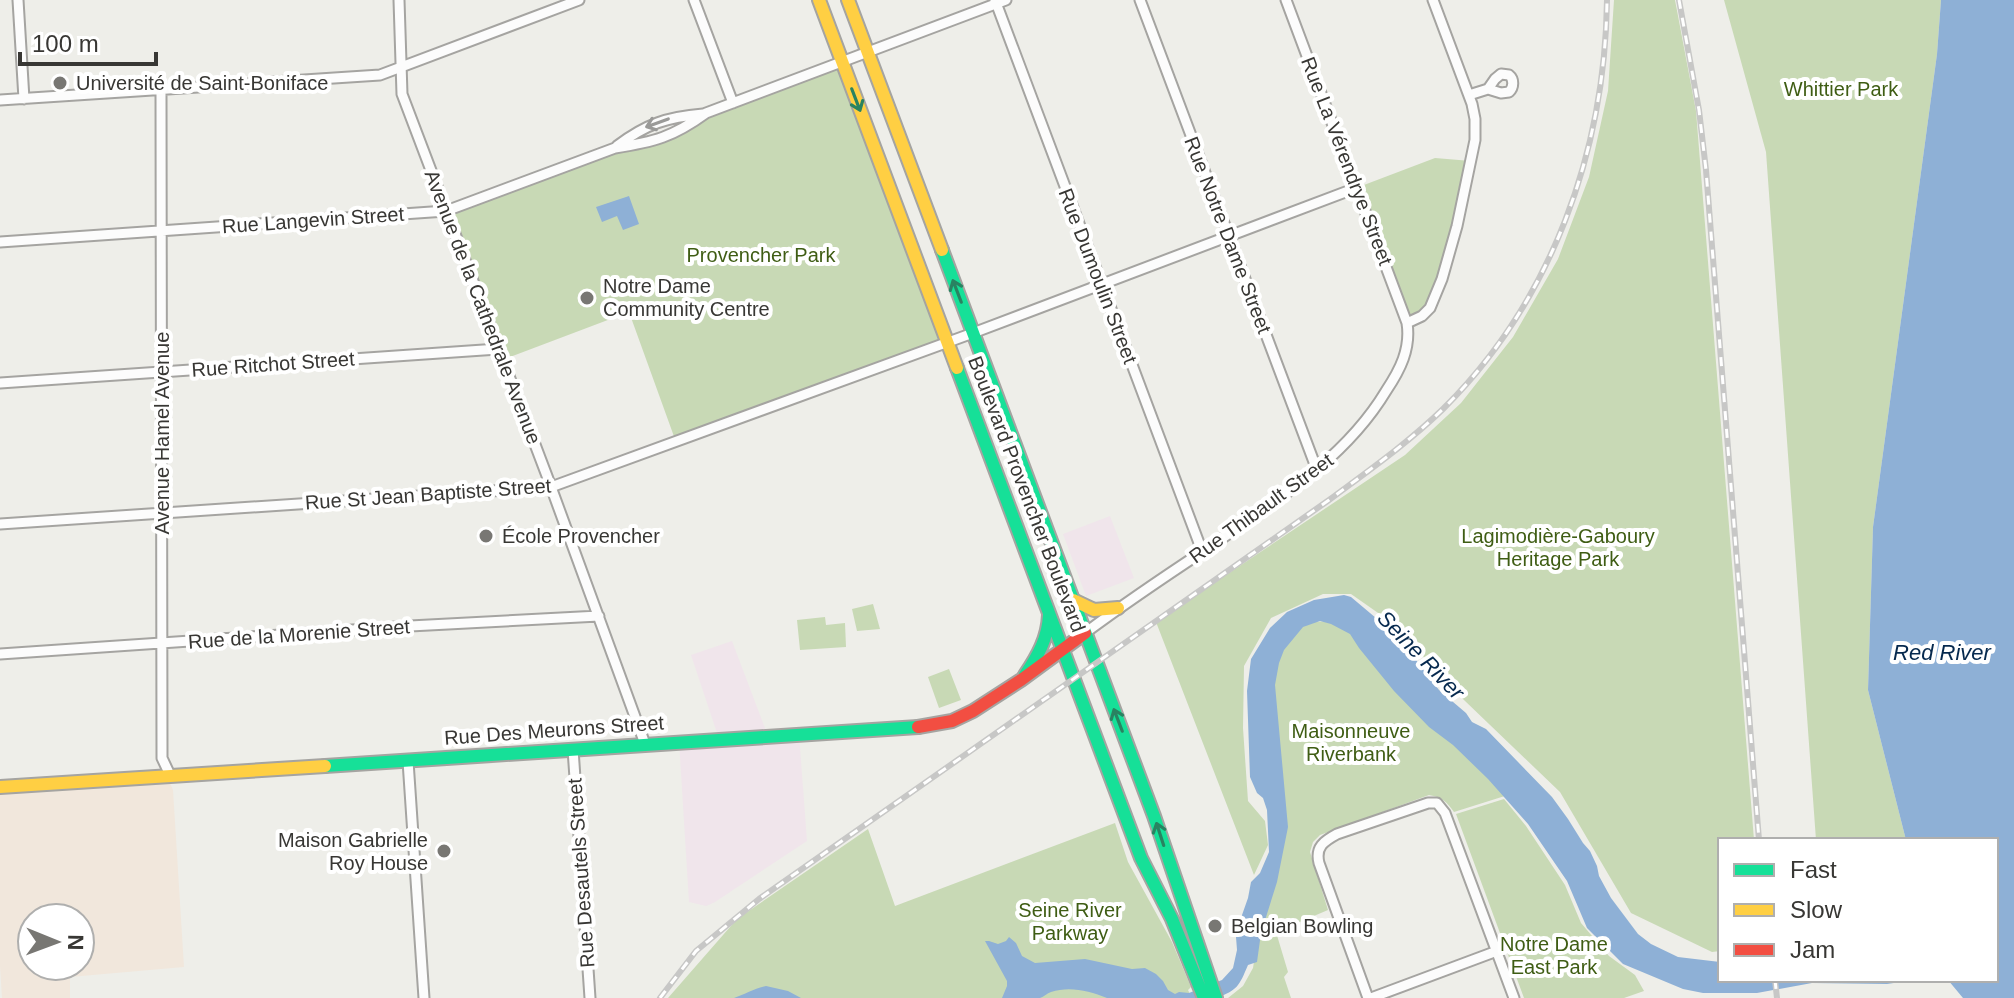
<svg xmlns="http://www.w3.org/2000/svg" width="2014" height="998" viewBox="0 0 2014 998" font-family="Helvetica,sans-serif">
	<rect width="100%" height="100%" fill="#eeeee9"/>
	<path fill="#f0e5eb" d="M1110 516 1134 578 1086 596 1063 534Z
		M732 641 768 736 799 734 807 841 715 902 706 906 689 902 679 741 719 739 691 655Z"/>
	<path fill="#f1e7dc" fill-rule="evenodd" d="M168 779 173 790 184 967 70 977V998H2L0 966V792ZM32 918H80V966H32Z"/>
	<path fill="#c8d9b5" d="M1614 0H1675L1696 111 1754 840H1720V951L1712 952 1631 913 1560 792 1440 677 1401 629 1351 594H1323L1271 618 1244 666 1243 728 1248 801 1265 821 1268 845 1254 875 1156 622 1405 455 1461 403 1513 337 1558 259 1589 177 1608 91Z
		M1724 0H1941L1937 54 1873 527 1868 690 1906 840H1816L1766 152Z
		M841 62 948 342 676 442 629 312 502 360 446 211 615 148 643 143 706 113Z
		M1435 158 1471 161 1434 302 1407 323 1356 188Z
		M873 604 880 629 857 631 852 609Z
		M825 617 826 625 845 623 846 647 800 650 797 620Z
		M1338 621 1508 795 1454 812C1447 802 1442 797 1429 795L1320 835 1313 842 1310 852 1328 910 1276 932 1288 972 1284 977 1291 998H1228L1243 986 1253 968 1258 937 1283 825 1271 691 1282 645 1305 622Z
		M949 669 961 700 939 708 928 677Z
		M1504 799 1526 826 1565 885 1581 923 1609 956 1635 975 1644 991 1624 998H1524L1456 814Z
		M1115 823 1128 862 1172 942 1191 987 1188 990 1192 998H668L737 919 868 829 895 906Z"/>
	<path fill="#8eb0d6" d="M1941 0H2014V998H1963L1948 980H1996V840H1906L1868 690 1873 527 1937 54Z
		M629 196 639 224 623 230 617 216 602 222 596 207Z
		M1344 595 1351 597 1389 629 1413 656 1439 690 1466 713 1472 722 1486 729 1552 797 1568 819 1583 843 1590 851 1597 866 1599 876 1611 898 1638 934 1651 944 1678 957 1720 962V980H1914L1887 984 1812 983 1757 993H1703L1683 989 1623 964 1587 928 1567 881 1528 824 1488 779 1453 745 1429 727 1394 691 1359 648 1350 634 1331 624 1320 621 1303 627 1284 650 1279 663 1275 685 1288 827 1277 882 1261 933 1257 962 1248 965C1239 986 1238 990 1216 998H1107C1089 991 1070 986 1051 992 1047 993 1044 997 1040 998 1032 998 1012 998 1002 998L1007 986V981L985 941H989L998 944 1006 941 1009 937 1016 943 1022 956 1035 963 1085 959 1132 969 1145 968 1156 974 1163 981 1168 990 1175 994 1179 992 1189 993 1222 980 1233 968 1237 950 1236 937 1242 915 1248 898 1251 882 1260 873 1269 852 1267 810 1263 798 1257 793 1250 777 1247 691 1251 659 1270 628 1287 612 1314 600Z
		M766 986 788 991 801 998H734C745 994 755 988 766 986Z"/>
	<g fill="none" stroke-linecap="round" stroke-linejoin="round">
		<g stroke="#a5a4a1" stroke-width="13">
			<path id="street" d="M18 0 24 99
				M399 0 402 94 547 476 645 744
				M694 0 733 103
				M995 0 1202 551
				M1140 0 1317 470
				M1286 0 1407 323
				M161 89 162 758 170 775
				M1469 95 1488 89 1501 93 1509 92C1514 87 1514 79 1509 75L1501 74 1495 79 1488 89
				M0 100 380 75 579 0
				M617 146C646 124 667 117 703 114
				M0 242 446 211 615 148C654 142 673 137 706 113L1006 0
				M0 383 498 349
				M0 524 551 487 973 333 1356 188
				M1085 633C1124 604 1164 577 1205 550 1271 504 1344 461 1386 391 1400 370 1411 349 1407 323L1422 316 1430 308 1442 279 1457 226 1475 140V119L1472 104 1433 0
				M0 654 410 626 599 616
				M573 749 590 998
				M408 761 424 998
				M1368 998 1319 863C1315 847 1324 841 1337 834L1428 803H1437L1445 813 1514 998
				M1371 998 1497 951"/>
		</g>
		<g stroke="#a5a4a1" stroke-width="16">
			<path id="fast" d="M942 250 1154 816 1216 998
				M957 368 1141 858 1172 919 1204 998
				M1025 675C1038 656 1048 638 1049 615
				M325 766 918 727"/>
		</g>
		<g stroke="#a5a4a1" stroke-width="16">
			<path id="slow" d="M819 0 957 368
				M848 0 942 250
				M1073 600 1094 610 1118 608
				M0 787 325 766"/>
		</g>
		<g stroke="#a5a4a1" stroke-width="16">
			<path id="jam" d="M918 727 952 721 973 711 1021 680 1085 633"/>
		</g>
		<use href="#street" stroke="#fcfcfc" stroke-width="9"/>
		<use href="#fast" stroke="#16e098" stroke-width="12"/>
		<use href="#slow" stroke="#ffcf43" stroke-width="12"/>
		<use href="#jam" stroke="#f24e42" stroke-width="12"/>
		<g stroke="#c7c7c6" stroke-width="6">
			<path id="rail" d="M1679 0 1699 110 1706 170 1759 840
				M1775 980 1777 998
				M660 998 696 951 759 899 1329 500C1368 471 1408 443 1443 409 1552 301 1605 151 1607 0"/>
		</g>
		<use href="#rail" stroke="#fff" stroke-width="3" stroke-dasharray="9" stroke-linecap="butt"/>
	</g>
	<defs><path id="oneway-shaft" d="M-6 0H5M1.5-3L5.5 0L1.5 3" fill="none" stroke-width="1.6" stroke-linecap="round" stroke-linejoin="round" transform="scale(2)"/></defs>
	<g stroke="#298361">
		<use href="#oneway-shaft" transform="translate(856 100) rotate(69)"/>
		<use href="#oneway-shaft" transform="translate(957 291) rotate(-111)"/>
		<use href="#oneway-shaft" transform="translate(1118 720) rotate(-111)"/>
		<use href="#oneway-shaft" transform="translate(1160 834) rotate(-108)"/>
	</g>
	<use stroke="#9a9a98" href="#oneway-shaft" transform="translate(657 123) rotate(160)"/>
	<g fill="#787773" stroke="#fff" stroke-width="3">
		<circle cx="60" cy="83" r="8"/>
		<circle cx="587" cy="298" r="8"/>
		<circle cx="486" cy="536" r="8"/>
		<circle cx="444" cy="851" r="8"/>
		<circle cx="1215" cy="926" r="8"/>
	</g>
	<g text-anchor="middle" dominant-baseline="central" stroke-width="8" stroke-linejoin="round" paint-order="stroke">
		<g font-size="20" fill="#383734" stroke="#fff" text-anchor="start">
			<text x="76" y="83">Université de Saint-Boniface</text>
			<text x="603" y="286">Notre Dame<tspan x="603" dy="23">Community Centre</tspan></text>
			<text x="502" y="536">École Provencher</text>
			<text x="428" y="840" text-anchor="end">Maison Gabrielle<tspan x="428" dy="23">Roy House</tspan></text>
			<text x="1231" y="926">Belgian Bowling</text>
		</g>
		<g font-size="20" fill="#3f5d14" stroke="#fff">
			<text x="1841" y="89">Whittier Park</text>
			<text x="761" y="255">Provencher Park</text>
			<text x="1558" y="536">Lagimodière-Gaboury<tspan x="1558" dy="23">Heritage Park</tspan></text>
			<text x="1351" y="731">Maisonneuve<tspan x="1351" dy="23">Riverbank</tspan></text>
			<text x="1070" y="910">Seine River<tspan x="1070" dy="23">Parkway</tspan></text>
			<text x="1554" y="944">Notre Dame<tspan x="1554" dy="23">East Park</tspan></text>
		</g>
		<g font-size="20" fill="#383734" stroke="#fff">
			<text transform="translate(1347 161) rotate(69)">Rue La Vérendrye Street</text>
			<text transform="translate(313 220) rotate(-4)">Rue Langevin Street</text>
			<text transform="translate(1228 235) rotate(69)">Rue Notre Dame Street</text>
			<text transform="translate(1098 276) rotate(69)">Rue Dumoulin Street</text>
			<text transform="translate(483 307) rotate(69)">Avenue de la Cathedrale Avenue</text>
			<text transform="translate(273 364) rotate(-4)">Rue Ritchot Street</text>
			<text transform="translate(162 433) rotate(-90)">Avenue Hamel Avenue</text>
			<text transform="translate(428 494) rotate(-4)">Rue St Jean Baptiste Street</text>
			<text transform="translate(1027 494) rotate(69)">Boulevard Provencher Boulevard</text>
			<text transform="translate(1261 508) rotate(-36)">Rue Thibault Street</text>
			<text transform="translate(299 634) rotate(-4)">Rue de la Morenie Street</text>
			<text transform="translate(554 730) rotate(-4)">Rue Des Meurons Street</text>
			<text transform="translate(581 873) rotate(-94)">Rue Desautels Street</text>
		</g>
		<g font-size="22" font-style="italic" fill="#06294e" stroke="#fff">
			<text x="1942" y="652">Red River</text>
			<text transform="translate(1421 655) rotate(46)">Seine River</text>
		</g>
	</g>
	<rect x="1718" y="838" width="280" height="144" fill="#ffffff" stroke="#afafae" stroke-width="2"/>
	<rect x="1734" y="864" width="40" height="12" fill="#16e098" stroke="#afafae" stroke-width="2"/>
	<text x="1790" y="878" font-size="24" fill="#383734">Fast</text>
	<rect x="1734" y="904" width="40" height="12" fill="#ffcf43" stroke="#afafae" stroke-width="2"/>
	<text x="1790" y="918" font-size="24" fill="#383734">Slow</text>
	<rect x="1734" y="944" width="40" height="12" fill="#f24e42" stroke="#afafae" stroke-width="2"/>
	<text x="1790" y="958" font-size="24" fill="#383734">Jam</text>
	<g transform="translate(56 942) rotate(91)"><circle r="38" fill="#ffffff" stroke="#afafae" stroke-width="2"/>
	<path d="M0-6L14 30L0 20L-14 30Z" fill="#787773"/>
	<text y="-12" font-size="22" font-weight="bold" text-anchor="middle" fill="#383734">N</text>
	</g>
	<path d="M20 52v12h136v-12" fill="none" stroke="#383734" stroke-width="4"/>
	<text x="32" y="52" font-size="24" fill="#383734" stroke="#ffffff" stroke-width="6" paint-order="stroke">100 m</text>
</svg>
